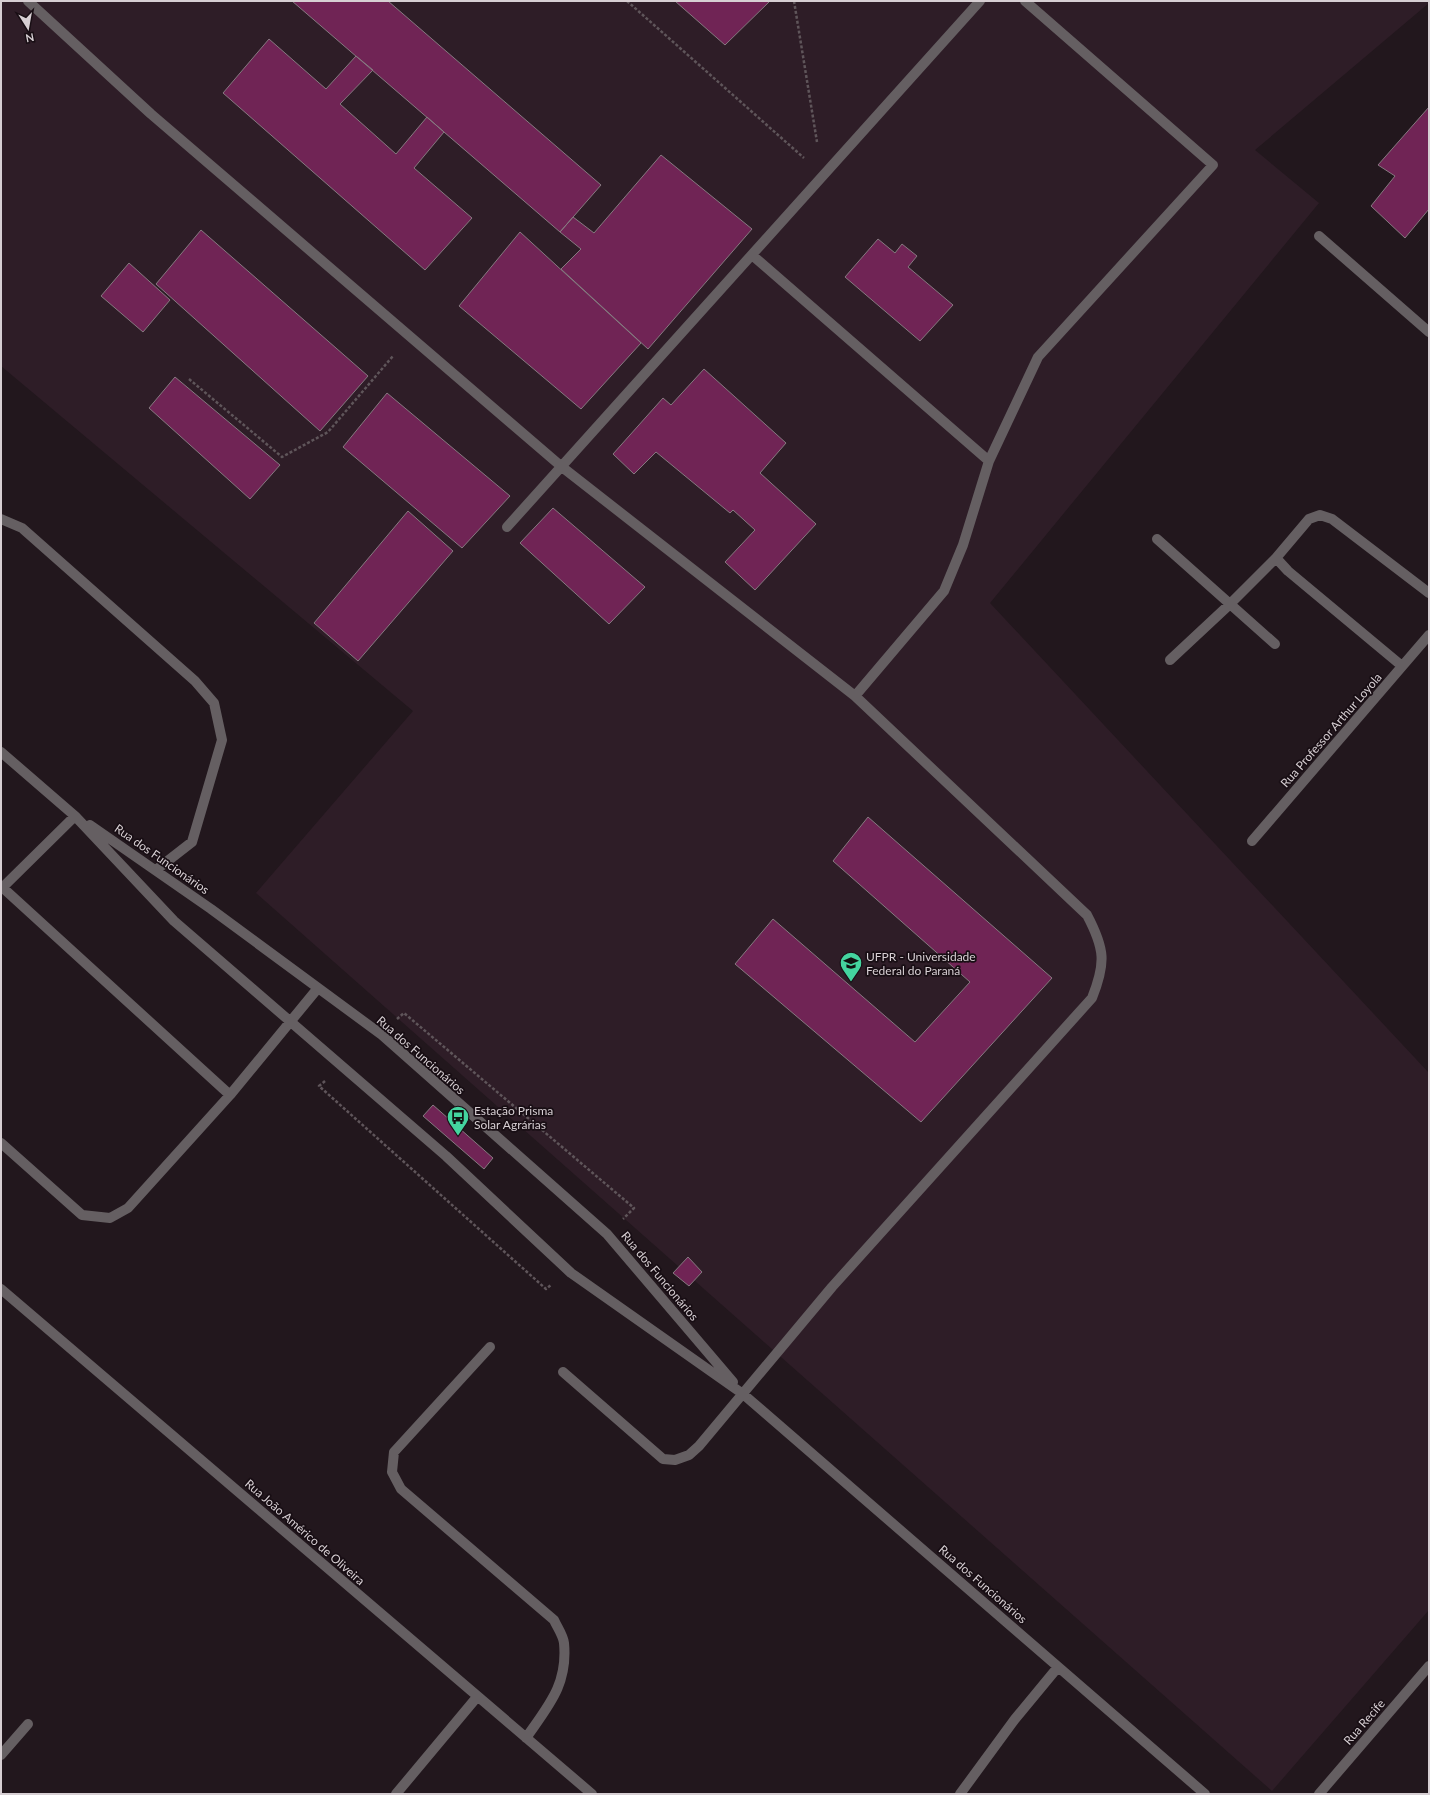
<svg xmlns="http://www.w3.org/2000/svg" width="1430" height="1795" viewBox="0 0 1430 1795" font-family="Lato,sans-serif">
	<rect width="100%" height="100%" fill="#22171d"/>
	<path fill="#2e1d27" d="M1 1H1429V3L1255 150 1319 203 990 603 1429 1073V1610L1272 1791 256 893 413 711 1 366Z"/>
	<path fill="#702455" stroke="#867980" d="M292 1H388L601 185 560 232Z
		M675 1H770L725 45Z
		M269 39 326 89 356 56 373 70 340 104 396 154 427 117 444 132 414 168 472 218 425 270 223 93Z
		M1429 107V209L1405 238 1371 206 1395 176 1378 165Z
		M661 155 752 229 648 349 561 269 581 249 560 232 573 217 594 233Z
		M201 230 368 376 320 431 156 284Z
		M520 232 641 343 581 409 459 306Z
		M878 239 895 253 902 244 917 256 908 267 953 305 920 341 845 277Z
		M129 263 170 300 143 332 101 296Z
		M704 369 786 443 760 473 816 524 755 590 725 562 755 530 733 510 730 513 656 452 634 474 613 454 663 398 671 405Z
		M175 377 280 465 250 499 149 408Z
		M387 393 510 496 462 548 343 447Z
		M553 508 645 587 609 624 520 543Z
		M408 511 453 551 358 661 314 623Z
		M868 817 1052 978 921 1122 735 964 773 919 915 1042 970 982 833 861Z
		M433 1105 493 1158 484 1169 423 1116Z
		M688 1257 702 1272 689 1286 673 1273Z"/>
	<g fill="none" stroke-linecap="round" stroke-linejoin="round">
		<path stroke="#5f555a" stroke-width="2.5" stroke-dasharray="3 2" stroke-linecap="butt" d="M627 1 804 158
			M794 1 817 142
			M189 379 282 457 328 432 393 356
			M397 1019 404 1013 634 1208 623 1219
			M325 1081 319 1086 546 1289 551 1285"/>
		<path stroke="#655f62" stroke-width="10" d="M28 1 151 114 562 467 855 696 1087 915C1105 949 1106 963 1092 998L832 1287 699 1446 689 1455 675 1460 663 1459 563 1372
			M1319 236 1429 332
			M752 255 989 461
			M1 519 22 528 195 681 214 703 222 740 192 842 156 870
			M507 527 980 1
			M1157 539 1275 644
			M1170 660 1230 604 1276 558
			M1402 666 1288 571 1276 558 1309 519 1320 515 1332 519 1429 593
			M855 696 944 591 963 545 989 461 1038 357 1213 165 1025 1
			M1 752 75 816 174 921 446 1156 571 1273 743 1394 1205 1794
			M90 825 211 909 382 1035 607 1234 733 1382
			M1252 841 1429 635
			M3 888 230 1095
			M1 889 75 816
			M1 1143 82 1215 110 1218 128 1208 230 1095 318 988
			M1 1289 592 1794
			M490 1347 394 1452 392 1472 401 1489 554 1620C557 1627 563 1635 564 1643 568 1685 548 1706 526 1738
			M1 1755 28 1724
			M396 1794 477 1697
			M960 1794 1015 1719 1058 1667
			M1319 1794 1429 1666"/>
	</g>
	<defs>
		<g id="university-pin" transform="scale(1.15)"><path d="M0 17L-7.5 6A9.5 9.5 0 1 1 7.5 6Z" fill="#44d49f" stroke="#180e14"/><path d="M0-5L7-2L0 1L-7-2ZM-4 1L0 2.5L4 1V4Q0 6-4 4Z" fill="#111"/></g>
		<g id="bus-pin" transform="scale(1.15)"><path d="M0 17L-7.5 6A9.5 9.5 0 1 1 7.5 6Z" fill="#44d49f" stroke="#180e14"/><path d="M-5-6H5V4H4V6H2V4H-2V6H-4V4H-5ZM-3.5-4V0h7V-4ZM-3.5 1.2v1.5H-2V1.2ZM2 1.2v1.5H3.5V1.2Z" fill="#111"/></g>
	</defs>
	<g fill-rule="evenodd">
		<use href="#university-pin" x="851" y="963"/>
		<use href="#bus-pin" x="458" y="1117"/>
	</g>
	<g text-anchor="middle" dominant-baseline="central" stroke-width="3.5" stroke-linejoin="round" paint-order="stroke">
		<g font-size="12" fill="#d7cfd3" stroke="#180e14">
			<text transform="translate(1331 730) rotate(-49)">Rua Professor Arthur Loyola</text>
			<text transform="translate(162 859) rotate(35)">Rua dos Funcionários</text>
			<text transform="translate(421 1055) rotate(41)">Rua dos Funcionários</text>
			<text transform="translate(660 1276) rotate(50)">Rua dos Funcionários</text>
			<text transform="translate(305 1532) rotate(41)">Rua João Américo de Oliveira</text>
			<text transform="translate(983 1584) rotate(41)">Rua dos Funcionários</text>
			<text transform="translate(1364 1722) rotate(-49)">Rua Recife</text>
		</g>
		<g font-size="12" fill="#d7cfd3" stroke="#180e14" text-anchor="start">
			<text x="866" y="956">UFPR - Universidade<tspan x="866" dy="14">Federal do Paraná</tspan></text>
			<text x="474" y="1110">Estação Prisma<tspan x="474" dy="14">Solar Agrárias</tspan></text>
		</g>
	</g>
	<rect width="1430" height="1795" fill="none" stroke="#d7cfd3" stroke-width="4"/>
	<g transform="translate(28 28) rotate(169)" stroke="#180e14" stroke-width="3" paint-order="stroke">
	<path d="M0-3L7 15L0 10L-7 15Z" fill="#d7cfd3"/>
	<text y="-6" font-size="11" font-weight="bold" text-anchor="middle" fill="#d7cfd3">N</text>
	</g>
</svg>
